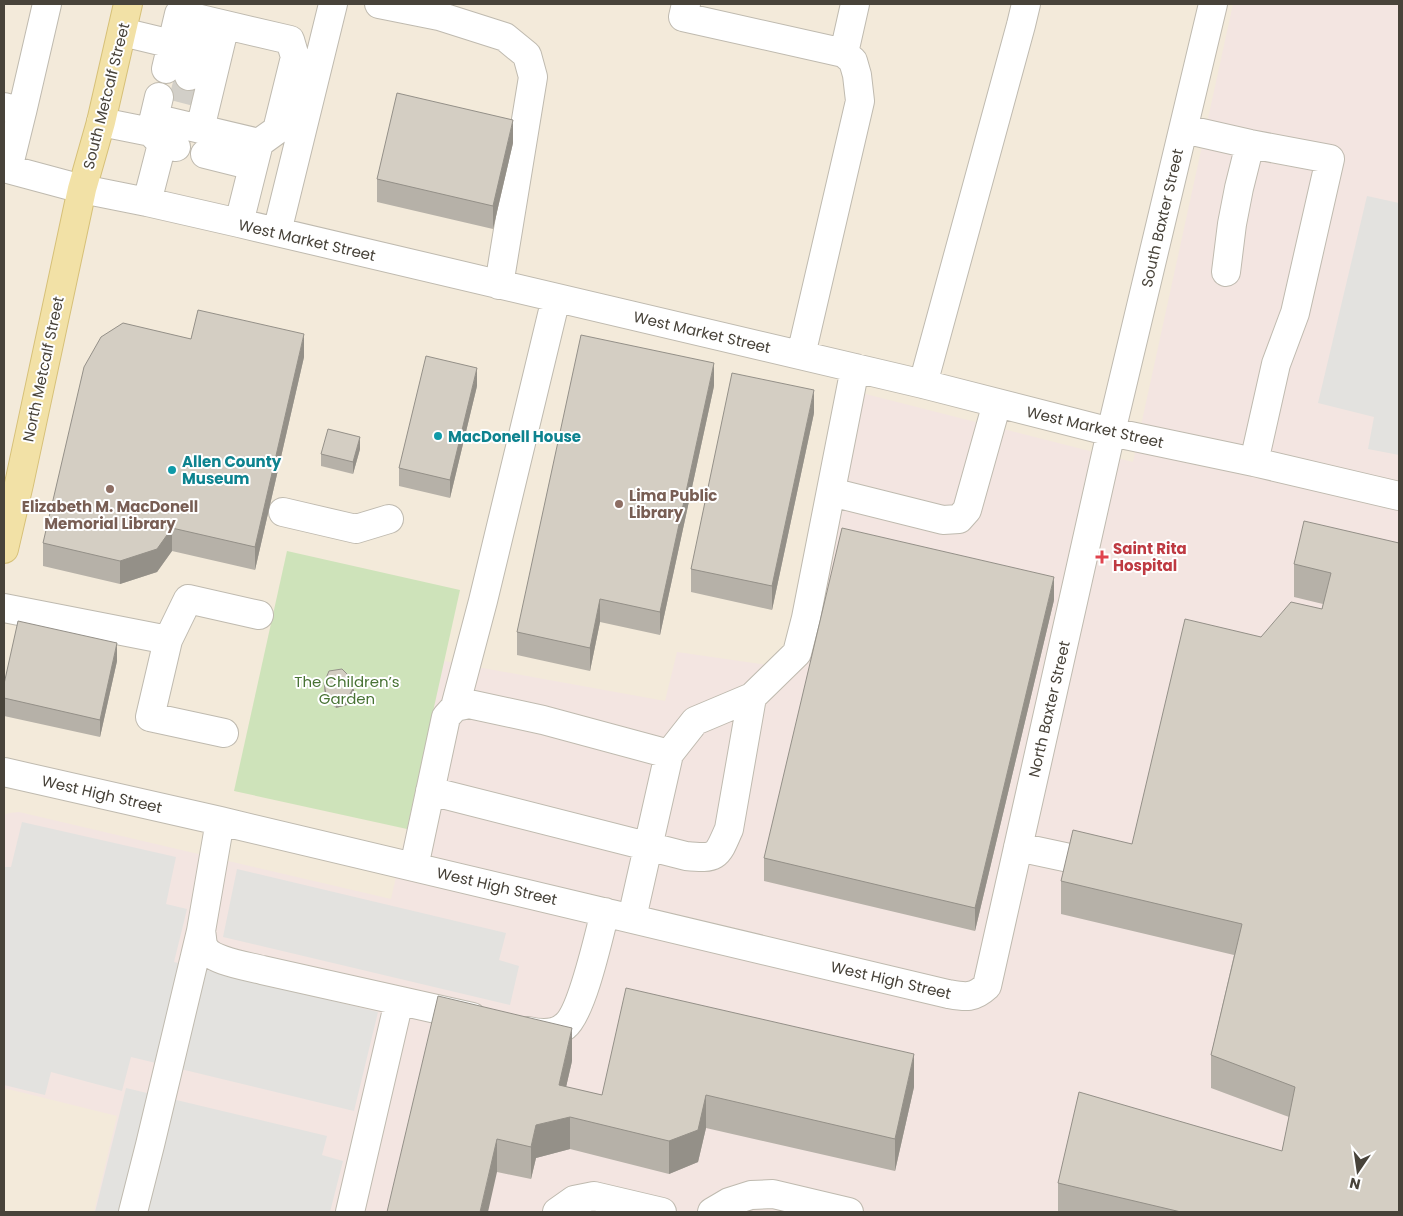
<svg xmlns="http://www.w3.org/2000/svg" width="1403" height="1216" viewBox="0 0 1403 1216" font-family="Poppins,sans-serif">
	<rect width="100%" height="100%" fill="#f4f2ec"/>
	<path fill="#f3eada" d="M4 4H1399V1212H4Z"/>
	<path fill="#f3e5e1" d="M1233 4H1399V1212H94L117 1116 4 1088V815L9 813 19 812 391 899 444 661 665 701 677 652 782 667 838 387 1133 462Z"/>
	<path fill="#cee3ba" d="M287 551 460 590 407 829 234 791Z"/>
	<path fill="#e3e2df" d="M1367 196 1399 203V455L1368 449 1374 417 1318 403Z
		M22 822 176 857 166 904 187 909 174 962 378 1012 354 1111 131 1057 122 1091 51 1072 45 1095 4 1085V867H11Z
		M237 869 506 933 499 960 519 966 510 1005 223 937Z
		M126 1088 327 1136 322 1155 343 1161 330 1212H95Z"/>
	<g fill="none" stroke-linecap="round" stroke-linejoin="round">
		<path stroke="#d2cfc8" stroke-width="28" stroke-dasharray="28 14" stroke-linecap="butt" d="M182 103 189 76"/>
		<g stroke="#bfbaaf" stroke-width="30">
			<path id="minor" d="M379 4 439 16 505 37 527 55 533 77 499 285
				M686 4 683 17 844 53 855 4
				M122 32 172 44
				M166 69 179 14 290 40 295 57 277 130 259 143
				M189 76 202 20
				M159 97 154 118 259 143 239 223
				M4 107 22 112 47 4
				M101 122 151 132 162 144
				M200 129 225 25
				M1184 129 1250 144 1330 159 1295 313 1276 364 1254 462
				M205 154 253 166
				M4 168 82 189 147 202 239 223 923 384 1111 432 1254 462 1399 496
				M8 169 22 112
				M147 202 162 144 176 147
				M277 232 333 4
				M1226 272 1232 224 1239 188 1250 144
				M801 355 860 101 857 75 853 61 844 53
				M923 384 1021 25 1026 4
				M831 492 943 520 959 519 967 510 997 403
				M283 512 356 529 389 519
				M4 608 168 640 188 599 259 615
				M168 640 150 717 224 733
				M455 707 483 601 556 298
				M4 772 220 821 948 994C965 997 973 999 987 986L1111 432 1213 4
				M430 791 686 856C717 859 717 857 729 829L752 697
				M220 821 201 931C202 935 202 943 204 947 211 961 247 966 262 970L472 1017
				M1018 847 1102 865
				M414 867 446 717 455 707 469 704 543 720 669 754
				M632 918 669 754 695 721 752 697 797 653 806 618 855 368
				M528 1031C541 1034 555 1035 565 1026 582 1013 599 935 605 912
				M133 1212 150 1145 201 931
				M350 1212 399 1001
				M557 1212 574 1200 594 1196 662 1212
				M712 1212 729 1202 751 1195 773 1194 849 1212"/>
		</g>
		<g stroke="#d6c078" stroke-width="30">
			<path id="major" d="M4 549 19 484 82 189 101 122 128 4"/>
		</g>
		<use href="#minor" stroke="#fff" stroke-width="28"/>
		<use href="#major" stroke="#f2e1a6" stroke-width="28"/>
	</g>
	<path fill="#b6b1a8" d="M513 143 493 229 377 202V179Z
		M191 339 304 357 255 570 172 551 157 572 120 584 43 566V543Z
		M477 386 450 498 399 486V468Z
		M714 386 660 635 600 622 590 671 517 655V632Z
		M814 413 772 610 691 592V569Z
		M360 449 353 474 321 466V454Z
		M1399 543V1212H1058V1183L1282 1151 1289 1117 1211 1088V1055L1234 955 1061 914V881L1132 844 1261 637 1322 609 1323 604 1294 597V564Z
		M1054 600 975 931 764 881V858Z
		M117 661 100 737 4 716V684Z
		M324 683 354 693 347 705 336 708 326 700 324 690Z
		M572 1061 566 1087 602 1095 914 1087 895 1171 706 1128 698 1162 669 1174 570 1149 536 1158 531 1179 497 1172 387 1212Z"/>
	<path fill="#949088" d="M513 120V143L493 229V206Z
		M304 334V357L255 570V547Z
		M714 363V386L660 635V612Z
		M477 368V386L450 498V480Z
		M814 390V413L772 610V586Z
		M360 437V449L353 474V462Z
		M172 528V551L157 572 120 584V561Z
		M1054 577V600L975 931V908Z
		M600 599V622L590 671V648Z
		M117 643V661L100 737V720Z
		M354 687V693L347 705 336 708V702Z
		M572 1028V1061L559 1118V1085Z
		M914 1054V1087L895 1171V1139Z
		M706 1095V1128L698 1162 669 1174V1141Z
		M570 1117V1149L536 1158 531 1179V1147L536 1125Z
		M497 1139V1172L488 1212H480Z"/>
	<path fill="#d4cec3" stroke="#949088" d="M397 93 513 120 493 206 377 179Z
		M198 310 304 334 255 547 172 528 157 549 120 561 43 543 84 367 101 337 123 323 191 339Z
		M581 335 714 363 660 612 600 599 590 648 517 632Z
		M426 356 477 368 450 480 399 468Z
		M732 373 814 390 772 586 691 569Z
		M328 429 360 437 353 462 321 454Z
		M1304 521 1399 543V1212H1181L1058 1183 1079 1092 1282 1151 1295 1087 1211 1055 1242 924 1061 881 1073 830 1132 844 1185 619 1261 637 1291 602 1322 609 1331 573 1294 564Z
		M842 528 1054 577 975 908 764 858Z
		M18 621 117 643 100 720 4 698V684Z
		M342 669 351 678 354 687 347 699 336 702 326 694 324 683 329 671Z
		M626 988 914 1054 895 1139 706 1095 698 1130 669 1141 570 1117 536 1125 531 1147 497 1139 480 1212H387L438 996 572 1028 559 1085 602 1095Z"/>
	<g fill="#0f9aa8" stroke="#fff" stroke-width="2">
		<circle cx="438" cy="436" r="5"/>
		<circle cx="172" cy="470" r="5"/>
	</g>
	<g fill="#8d6e63" stroke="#fff" stroke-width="2">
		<circle cx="110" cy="489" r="5"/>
		<circle cx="619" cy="504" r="5"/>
	</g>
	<path fill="#e0444e" stroke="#fff" stroke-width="2" d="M1099.5 549.5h5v5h5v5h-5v5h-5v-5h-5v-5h5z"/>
	<g text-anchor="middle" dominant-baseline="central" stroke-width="4" stroke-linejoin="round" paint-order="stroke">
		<g font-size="15" fill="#48433a" stroke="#fff">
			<text transform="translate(106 96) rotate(-76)">South Metcalf Street</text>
			<text transform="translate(1162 218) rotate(-77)">South Baxter Street</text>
			<text transform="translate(307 240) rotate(13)">West Market Street</text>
			<text transform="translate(702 332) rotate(13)">West Market Street</text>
			<text transform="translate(43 369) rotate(-78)">North Metcalf Street</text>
			<text transform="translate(1095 427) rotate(13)">West Market Street</text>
			<text transform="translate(1049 709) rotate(-77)">North Baxter Street</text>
			<text transform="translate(102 794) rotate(13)">West High Street</text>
			<text transform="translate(497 886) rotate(13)">West High Street</text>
			<text transform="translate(891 980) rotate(13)">West High Street</text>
		</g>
		<g font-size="15" font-weight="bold" fill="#0d838f" stroke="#fff" text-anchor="start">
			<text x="448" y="436">MacDonell House</text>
			<text x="182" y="461">Allen County<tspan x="182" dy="17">Museum</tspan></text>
		</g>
		<g font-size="15" font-weight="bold" fill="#785e54" stroke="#fff" text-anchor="start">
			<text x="629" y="495">Lima Public<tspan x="629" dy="17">Library</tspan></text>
			<text x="110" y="506" text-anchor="middle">Elizabeth M. MacDonell<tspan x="110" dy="17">Memorial Library</tspan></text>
		</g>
		<g font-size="15" font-weight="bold" fill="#be3a42" stroke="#fff" text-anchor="start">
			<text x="1113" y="548">Saint Rita<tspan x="1113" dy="17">Hospital</tspan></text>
		</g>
		<g font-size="15" fill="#487334" stroke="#fff">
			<text x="347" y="681">The Children’s<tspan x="347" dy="17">Garden</tspan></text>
		</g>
	</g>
	<rect width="1403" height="1216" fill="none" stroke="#48433a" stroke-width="10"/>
	<g transform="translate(1358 1171) rotate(193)" stroke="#ffffff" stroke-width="4" paint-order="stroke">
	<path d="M0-4L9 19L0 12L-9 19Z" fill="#48433a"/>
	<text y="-8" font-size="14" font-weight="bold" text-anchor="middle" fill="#48433a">N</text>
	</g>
</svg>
